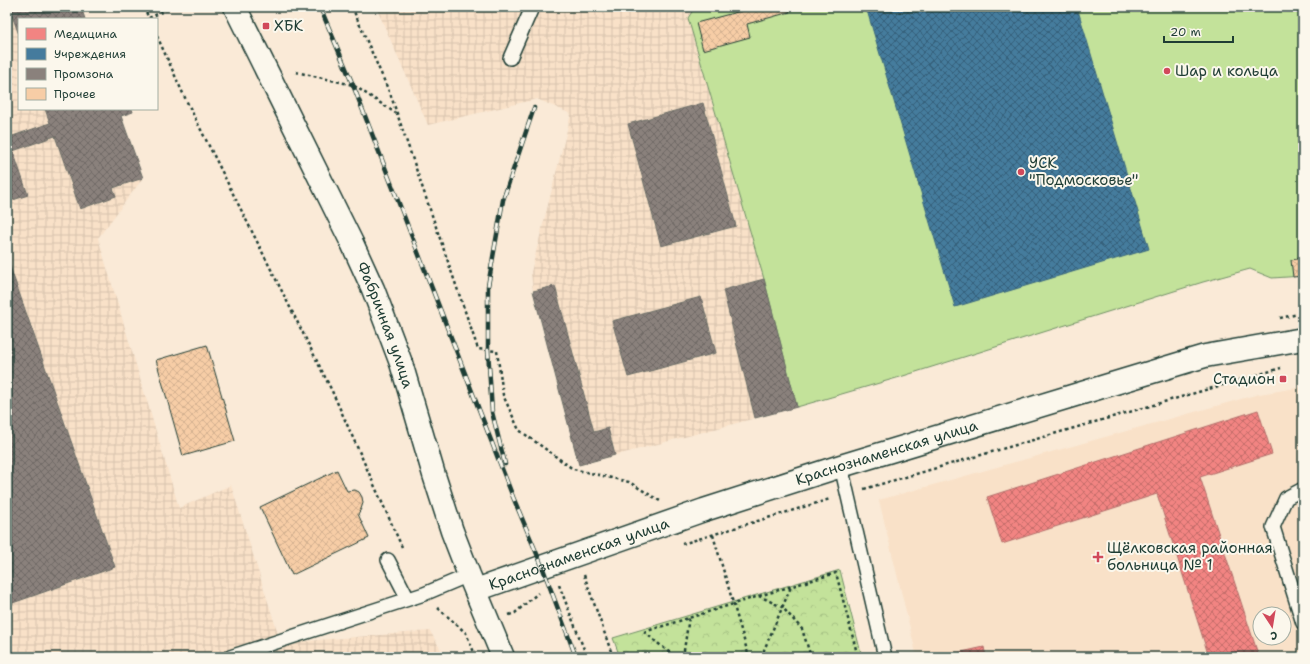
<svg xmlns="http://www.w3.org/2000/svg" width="1310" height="664" viewBox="0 0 1310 664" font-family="'Shantell Sans',sans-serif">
	<defs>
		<pattern id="industrial-grid" width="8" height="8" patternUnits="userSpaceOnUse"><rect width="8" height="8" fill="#f9e1c8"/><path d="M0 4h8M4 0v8" fill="none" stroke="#d5c2ac"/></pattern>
		<pattern id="park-crowns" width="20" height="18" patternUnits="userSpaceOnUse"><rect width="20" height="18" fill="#c3e29a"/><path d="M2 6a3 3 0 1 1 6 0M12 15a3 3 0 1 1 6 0" fill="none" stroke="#a7c385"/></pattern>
		<pattern id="health-cross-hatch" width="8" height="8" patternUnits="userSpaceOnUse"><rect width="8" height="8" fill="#f28482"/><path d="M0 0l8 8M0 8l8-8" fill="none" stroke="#c36d6b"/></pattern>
		<pattern id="public-cross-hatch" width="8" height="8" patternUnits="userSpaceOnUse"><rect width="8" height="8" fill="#457b9d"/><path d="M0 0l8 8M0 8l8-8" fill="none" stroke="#36617a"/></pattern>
		<pattern id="industry-cross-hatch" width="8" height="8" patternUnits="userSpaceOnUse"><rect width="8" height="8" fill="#8a817c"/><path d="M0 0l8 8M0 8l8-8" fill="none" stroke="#706b66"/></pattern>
		<pattern id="building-cross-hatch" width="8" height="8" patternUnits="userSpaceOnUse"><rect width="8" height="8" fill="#f7cda6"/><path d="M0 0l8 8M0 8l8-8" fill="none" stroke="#d3b190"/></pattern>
	</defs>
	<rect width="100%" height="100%" fill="#faead7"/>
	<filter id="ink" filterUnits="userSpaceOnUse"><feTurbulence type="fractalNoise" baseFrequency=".025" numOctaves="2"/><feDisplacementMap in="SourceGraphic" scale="8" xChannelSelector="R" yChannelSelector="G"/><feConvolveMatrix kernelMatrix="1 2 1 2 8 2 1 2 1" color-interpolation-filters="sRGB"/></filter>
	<g filter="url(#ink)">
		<path fill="#f9e1c8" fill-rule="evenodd" d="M1303 387V657H917L879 500 1259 394ZM1260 614H1284V638H1260Z"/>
		<path fill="url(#industrial-grid)" d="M7 7H81L85 19H19V109H132L133 112 121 116 143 178 98 238 179 508 231 485 281 643 430 631 445 657H7Z
			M376 7H695L688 18 764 279 797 407 579 465 533 291 531 272 571 114 537 99 428 125Z"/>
		<path fill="url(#park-crowns)" stroke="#719067" d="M840 570 862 657H620L613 638Z"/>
		<path fill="#c3e29a" stroke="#719067" d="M695 7H1303V276L1272 278 1250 269 1203 282 900 377 797 407 764 279 688 18Z"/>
		<path fill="url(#health-cross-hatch)" stroke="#b36f6b" d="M1258 410 1272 454 1200 477 1259 657H1209L1157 494 1002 544 987 497Z
			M984 647 986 657H949L948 655Z"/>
		<path fill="url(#public-cross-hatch)" stroke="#3a687e" d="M866 7H1077L1149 249 955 307Z"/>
		<path fill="url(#industry-cross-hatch)" stroke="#6a6d66" d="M9 7H81L85 19H19V35Z
			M703 103 736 226 661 246 628 124Z
			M45 109H132L133 112 121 116 143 178 113 188 116 196 80 209 55 136 13 151 28 195 7 202V138L50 123Z
			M7 258 115 567 7 605Z
			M764 279 797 407 755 418 723 290Z
			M555 286 594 432 608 428 615 455 579 465 533 291Z
			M701 297 716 353 628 377 612 321Z"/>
		<path fill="url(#building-cross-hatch)" stroke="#1f3d34" d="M740 7H789L790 12 747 24 750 37 703 50 696 23 741 11Z
			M1303 258V276L1293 277 1291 260Z
			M207 345 235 441 183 456 156 360Z
			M337 470 347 491 355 490 359 492 362 497 363 503 361 509 358 514 369 538 292 575 260 507Z"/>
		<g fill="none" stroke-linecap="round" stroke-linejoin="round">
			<g stroke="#1f3d34" stroke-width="16">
				<path id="service" d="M510 58 531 10 532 7
					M841 466 885 657
					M1303 489 1286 498 1273 527 1303 623
					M388 560 408 599
					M230 657 424 594 469 575"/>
			</g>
			<g stroke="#1f3d34" stroke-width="25">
				<g id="tertiary">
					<path id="s1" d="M235 7 352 243 373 289 401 363 434 475 452 531 469 575 503 657"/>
					<path id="s2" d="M476 590 704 510 841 466 1072 396 1205 356 1303 339"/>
				</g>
			</g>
			<path stroke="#1f3d34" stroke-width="2.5" stroke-dasharray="3 3" stroke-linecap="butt" d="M144 7 149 19
				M352 7 391 96 478 349 497 351 503 395 519 430 573 469 629 482 660 501
				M149 18 172 7
				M157 36 186 100 332 391 402 547
				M296 72 353 85 397 114
				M1280 318 1303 313
				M864 489 1281 368
				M713 535 749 657
				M682 544 830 499
				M584 575 613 657
				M559 585 587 657
				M759 596 836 573 858 657
				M438 608 466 633 476 657
				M509 615 515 613 538 593
				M644 632 759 596 782 607 802 629 811 657
				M644 632 675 657
				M683 657 689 617
				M761 657 791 587"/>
			<use href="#service" stroke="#fbf7ec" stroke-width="13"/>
			<use href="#tertiary" stroke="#fbf7ec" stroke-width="22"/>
			<g stroke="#1f3d34" stroke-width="4.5">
				<path id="rail" d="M320 7 353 85 513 497 542 566 576 657
					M505 464 492 412 488 350V286L503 200 534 108"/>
			</g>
			<use href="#rail" stroke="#fbf7ec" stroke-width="3" stroke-dasharray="9" stroke-linecap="butt"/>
		</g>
	</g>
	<g fill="#d1495b" stroke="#fbf7ec" stroke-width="1.5">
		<rect x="262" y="22" width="8" height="8" rx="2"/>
		<circle cx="1167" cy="71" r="4"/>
		<circle cx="1021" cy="172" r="4"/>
		<rect x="1279" y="375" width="8" height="8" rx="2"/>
		<path d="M1096 551h4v4h4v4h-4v4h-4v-4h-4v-4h4z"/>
	</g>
	<g text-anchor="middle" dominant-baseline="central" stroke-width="4" stroke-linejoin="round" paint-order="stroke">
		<g font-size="15" fill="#1f3d34" stroke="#fbf7ec" text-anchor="start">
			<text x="274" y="26">ХБК</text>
			<text x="1175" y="71">Шар и кольца</text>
			<text x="1029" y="163">УСК<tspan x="1029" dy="17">"Подмосковье"</tspan></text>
			<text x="1275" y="379" text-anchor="end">Стадион</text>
			<text x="1107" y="548">Щёлковская районная<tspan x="1107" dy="17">больница № 1</tspan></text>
		</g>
		<g font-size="15" fill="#1f3d34" stroke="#fbf7ec">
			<text stroke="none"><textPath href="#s1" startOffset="352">Фабричная улица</textPath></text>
			<text stroke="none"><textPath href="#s2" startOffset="433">Краснознаменская улица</textPath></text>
			<text stroke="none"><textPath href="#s2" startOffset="109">Краснознаменская улица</textPath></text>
		</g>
	</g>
	<rect width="1310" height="664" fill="none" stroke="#fbf7ec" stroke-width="24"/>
	<rect x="12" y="12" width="1286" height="640" fill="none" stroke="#1f3d34" stroke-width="1.5" filter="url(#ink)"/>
	<rect x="18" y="18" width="140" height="92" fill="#fbf7ec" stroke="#a3ada2"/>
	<rect x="26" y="28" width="20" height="12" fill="#f28482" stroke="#a3ada2"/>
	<text x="54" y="38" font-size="12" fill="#1f3d34">Медицина</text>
	<rect x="26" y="48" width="20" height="12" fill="#457b9d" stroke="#a3ada2"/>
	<text x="54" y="58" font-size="12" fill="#1f3d34">Учреждения</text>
	<rect x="26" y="68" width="20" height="12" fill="#8a817c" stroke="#a3ada2"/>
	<text x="54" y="78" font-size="12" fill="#1f3d34">Промзона</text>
	<rect x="26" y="88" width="20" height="12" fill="#f7cda6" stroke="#a3ada2"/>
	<text x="54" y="98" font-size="12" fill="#1f3d34">Прочее</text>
	<g transform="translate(1272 626) rotate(168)"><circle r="19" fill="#fbf7ec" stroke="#a3ada2"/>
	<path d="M0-3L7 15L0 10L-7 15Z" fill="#d1495b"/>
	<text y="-6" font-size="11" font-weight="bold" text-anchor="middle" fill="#1f3d34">С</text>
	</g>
	<path d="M1164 36v6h69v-6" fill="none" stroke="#1f3d34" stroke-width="2"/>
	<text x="1170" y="36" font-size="12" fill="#1f3d34" stroke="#fbf7ec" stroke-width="3" paint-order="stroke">20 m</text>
</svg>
